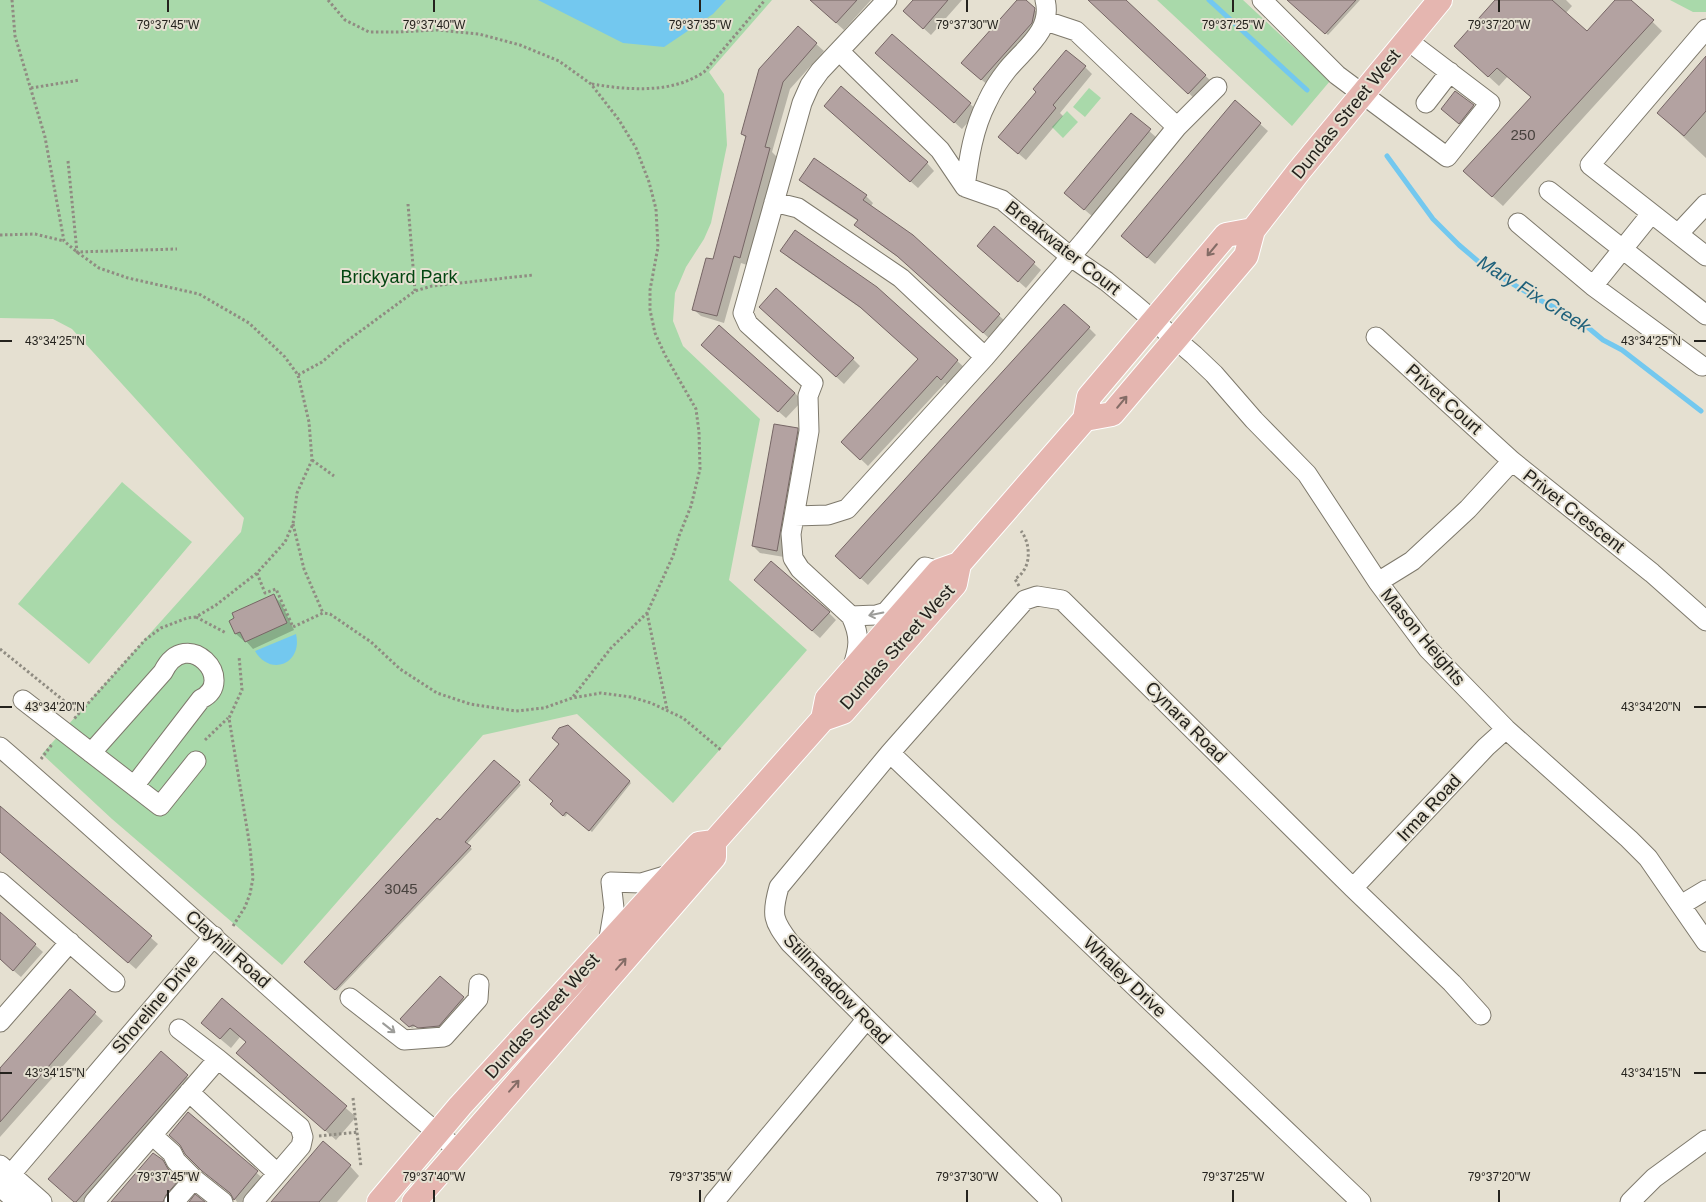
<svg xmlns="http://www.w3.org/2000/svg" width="1706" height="1202" viewBox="0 0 1706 1202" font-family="Helvetica,sans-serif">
	<rect width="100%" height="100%" fill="#e5e0d1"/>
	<path fill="#a9d9aa" d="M0 0H772L709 72 724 94 727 145 711 223 704 239 686 267 675 293 673 321 683 346 760 419 729 580 807 650 673 803 577 714 483 735 282 965 112 819 42 754 241 532 244 518 72 329 53 319 0 318Z
		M1157 0H1243L1330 81 1292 126Z
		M1670 0H1706V12H1693Z
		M1089 88 1101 98 1085 117 1073 107Z
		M1067 111 1078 122 1063 138 1052 127Z
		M122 482 192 542 89 664 18 604Z"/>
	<path fill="#73c8ef" d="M538 0H726L713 14 664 47 623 43Z
		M296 634C303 664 270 677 255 651Z"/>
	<path fill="#0003" d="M823 0H871L844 30 825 13Z
		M915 0H962L931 35 912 18Z
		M1019 0H1024L1041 16 989 86 970 70Z
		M1090 0H1125L1213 83 1196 100Z
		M1289 0H1360L1328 35Z
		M1497 0H1566L1572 6 1565 14 1587 33 1617 0H1630L1662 31 1503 206 1475 181 1532 98 1508 76 1499 86 1465 55Z
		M798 28 824 51 790 89 772 152 777 157 747 265 741 263 724 323 701 316 693 309 714 261 747 139 742 134Z
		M892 36 978 111 962 129 884 60Z
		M1706 58V158L1658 113Z
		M1085 67 1092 74 1060 113 1063 116 1026 160 1007 144 1038 92Z
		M1473 106 1475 108 1462 125 1444 111Z
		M833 113 927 163 934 171 918 188Z
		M1131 115 1157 138 1092 216 1073 200Z
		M1260 124 1268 131 1155 264 1130 243Z
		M801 180 866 196 873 203 871 206 913 236 1006 322 991 340 906 263 863 232 856 225 858 221 808 187Z
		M994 228 1041 270 1026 288 986 253Z
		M782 251 876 288 965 368 949 386 945 383 868 466 850 449 919 359 869 314 789 258Z
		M768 314 853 359 860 366 844 384Z
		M1089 328 1096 335 868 585 844 563Z
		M710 352 795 393 802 401 786 418Z
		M797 430 804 437 784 557 760 553 753 546Z
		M763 588 829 613 836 620 820 638Z
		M274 596 281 603 294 630 253 649 245 640 244 641 236 634 231 621Z
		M568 727 631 783 592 832 568 813 565 817 552 804 554 801 561 744Z
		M494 761 521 785 467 844 472 849 337 991 306 962 440 822Z
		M0 807 158 944 136 969 0 852Z
		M0 914 43 952 21 977 0 959Z
		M440 977 465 1000 441 1028 421 1029 416 1026 412 1028 402 1019Z
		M70 991 103 1021 0 1137V1069Z
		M222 1000 356 1117 336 1140 248 1063 247 1043 240 1037 231 1048 212 1032Z
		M161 1053 197 1086 94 1202H74Z
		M188 1114 267 1182 250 1202H237L233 1196 213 1180 186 1154Z
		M162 1161 188 1190 178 1202H113Z
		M350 1166 359 1176 337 1202H273Z"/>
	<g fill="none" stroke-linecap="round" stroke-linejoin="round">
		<path stroke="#73c8ef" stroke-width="5" d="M1209 0 1307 90
			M1387 156 1433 219 1459 245 1486 268 1538 299 1579 320 1603 340 1622 350 1701 411"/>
	</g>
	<path fill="#b3a2a1" stroke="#766665" d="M810 0H857L836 23Z
		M913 0H948L923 29 903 11Z
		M1017 0H1026L1035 8 1032 23 981 80 961 63Z
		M1088 0H1126L1206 75 1188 94Z
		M1287 0H1356L1325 34Z
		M1495 0H1552L1587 31 1615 0H1631L1654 20 1492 197 1463 171 1531 97 1497 68 1488 77 1454 46Z
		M798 26 817 43 783 82 765 147 770 148 740 258 734 256 717 316 692 310 706 258 713 259 746 136 741 134 759 69Z
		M892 34 971 103 954 123 875 53Z
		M1066 50 1086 66 1053 105 1056 108 1018 154 998 137 1036 92 1033 89Z
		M1706 56V111L1684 136 1657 113Z
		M841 86 928 162 910 182 824 106Z
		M1455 91 1474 105 1459 124 1441 109Z
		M1235 100 1261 123 1147 258 1121 236Z
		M1131 113 1151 129 1084 210 1064 193Z
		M814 158 867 195 863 200 913 235 1000 314 983 333 897 256 854 225 858 220 799 180Z
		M994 226 1035 262 1018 282 977 246Z
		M795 230 877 287 958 360 941 380 937 376 860 460 841 442 918 359 860 307 780 251Z
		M776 288 854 358 836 377 759 307Z
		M1064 304 1090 327 860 579 835 556Z
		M719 325 795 393 778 412 701 345Z
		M774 424 798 428V430L777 551 752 546Z
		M771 561 830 612 812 631 754 580Z
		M274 594 287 623 245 642 240 632 235 634 229 621 234 618 232 613Z
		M568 725 630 781 589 831 566 812 563 816 550 804 553 801 529 780 559 744 552 738 559 728Z
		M494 760 520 782 465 842 471 846 335 990 304 962 437 818 440 820Z
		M0 806 152 936 128 963 0 852Z
		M0 912 36 944 13 971 0 959Z
		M440 976 464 997 439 1026 418 1028 413 1025 409 1027 400 1019Z
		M70 989 96 1012 0 1122V1068Z
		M222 998 347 1106 325 1131 236 1053 246 1042 230 1028 220 1039 201 1023Z
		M161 1051 188 1075 76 1202H74L48 1179Z
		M188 1112 258 1171 234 1200 230 1193 202 1171 185 1154 180 1145 169 1135Z
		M323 1141 351 1165 319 1202H271Z
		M153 1153 163 1160 168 1169 179 1180 166 1195 163 1202H111Z
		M195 1194 205 1202H189Z"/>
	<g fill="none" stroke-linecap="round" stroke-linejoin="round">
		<g stroke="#7e796c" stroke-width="21">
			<path id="minor" d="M1262 0 1337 75 1447 157 1490 103 1407 40
				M1046 21 1076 31 1177 127
				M1706 29 1590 165 1706 256
				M839 51 940 150 965 187
				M1426 103 1450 72
				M965 187 1002 200 1071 257 1106 281 1134 304 1194 355 1214 374 1254 420 1307 474 1378 582 1428 649 1506 729 1629 839 1648 858 1706 942
				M965 187C969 158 973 129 987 102 992 91 999 80 1007 70 1024 49 1053 30 1045 0
				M1549 191 1706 315
				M774 202 798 208 901 278 985 357
				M1518 223 1593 286 1702 366
				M1678 234 1706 204
				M1593 286 1651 214
				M1376 337 1512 461 1652 573 1706 621
				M795 516 828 515 847 509 985 357 1084 241 1177 127 1217 87
				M1378 582 1412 561 1468 509 1512 461
				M851 616 876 615 886 612 925 567 939 571
				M852 669C859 648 861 637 851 616L800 569 793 558 791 534 809 431 808 396 813 383 748 324 743 313 802 103 810 85 820 71 887 0
				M23 700 160 806 196 761
				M0 747C154 880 301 1021 458 1150
				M91 753 163 672C187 624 238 681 201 699L134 786
				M890 753 1361 1202
				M0 882 115 982
				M1353 888 1486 747 1506 729
				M1681 905 1706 890
				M608 944 614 908 611 882 641 883 671 874
				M350 998 404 1040 444 1037 478 999 479 984
				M0 1022 70 942
				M179 1029 218 1059 300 1127 303 1137 301 1146 253 1202
				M189 1092 277 1173
				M152 1135 172 1153 176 1161 194 1179 223 1202
				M0 1165 42 1202
				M0 1187 214 936
				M0 1187 18 1202
				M94 1202 218 1059
				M174 1202 194 1179
				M714 1202 866 1020
				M1052 1202 790 943C773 921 771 915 779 887L890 753 1025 600 1037 596 1062 600 1353 888 1452 983 1481 1015
				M1630 1202 1654 1178 1706 1140"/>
		</g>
		<g stroke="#fff" stroke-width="26">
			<path id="major" d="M1085 419 1112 414 1246 256 1253 230 1299 171 1440 0
				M823 719 827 699 939 571 959 564 1085 419 1089 397 1226 235 1253 230
				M379 1202 460 1106 699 844 714 842
				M414 1202 714 857V842L823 719 843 712 955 584 959 564"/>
		</g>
		<path stroke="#908c82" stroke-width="3" stroke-dasharray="2.5 2.5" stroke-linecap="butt" d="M12 0 15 36 45 137 64 241 77 252 99 268 128 278 199 294 249 323 285 357 298 375 309 422 312 460 297 493 293 524 285 542 257 573 216 605 196 617 187 618 161 628 145 640 74 719
			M328 0 345 20 369 32H396L437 30 479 34 520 45 559 61 591 84 619 120 636 148 649 182 656 209 658 247 650 290V310L655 333 665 355 696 409 699 432 700 469 691 506 679 536 673 556 647 613 611 648 572 698
			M592 84C628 90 672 94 704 72L765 0
			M31 88 80 80
			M68 161 77 252 177 249
			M408 204 415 291
			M0 235 35 234 64 241
			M298 375 322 362 343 344 415 291 432 286 533 275
			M312 460 334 476
			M293 524 304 569 323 613
			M257 573 265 593 276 589 293 627 323 613 330 614 371 642 400 669 437 693 470 704 516 711 544 708 572 698 601 693 631 697 651 703 683 718 721 750
			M1019 586 1015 579C1018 577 1022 574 1024 570 1031 559 1029 541 1021 531
			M647 613 667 709
			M196 617 226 633
			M0 649 79 713
			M205 740 228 718
			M41 759 53 743
			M233 926 245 907 250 894 253 878 250 847 229 718 242 690 239 656
			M353 1098 361 1167
			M319 1136 358 1132"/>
		<use href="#minor" stroke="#fff" stroke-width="19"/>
		<use href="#major" stroke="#e5b6b0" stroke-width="24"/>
	</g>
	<defs><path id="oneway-shaft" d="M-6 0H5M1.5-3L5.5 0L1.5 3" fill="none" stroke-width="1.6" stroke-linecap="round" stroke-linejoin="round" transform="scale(1.25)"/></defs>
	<g stroke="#846c66">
		<use href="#oneway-shaft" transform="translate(1212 250) rotate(130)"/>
		<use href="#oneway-shaft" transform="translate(1122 402) rotate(-50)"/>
		<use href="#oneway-shaft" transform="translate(621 964) rotate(-49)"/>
		<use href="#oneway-shaft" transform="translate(514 1086) rotate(-49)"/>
	</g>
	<g stroke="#9c9c99">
		<use href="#oneway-shaft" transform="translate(876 614) rotate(168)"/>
		<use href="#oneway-shaft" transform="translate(389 1028) rotate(38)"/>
	</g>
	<path fill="none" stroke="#24221d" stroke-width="2" d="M168 0V12M434 0V12M700 0V12M967 0V12M1233 0V12M1499 0V12M0 341H12M1694 341H1706M0 707H12M1694 707H1706M0 1073H12M1694 1073H1706M168 1190V1202M434 1190V1202M700 1190V1202M967 1190V1202M1233 1190V1202M1499 1190V1202"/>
	<g text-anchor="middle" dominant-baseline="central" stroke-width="4" stroke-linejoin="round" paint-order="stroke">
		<g font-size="15" fill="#48423e">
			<text x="1523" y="134">250</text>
			<text x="401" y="888">3045</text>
		</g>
		<g font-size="18" fill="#24221d" stroke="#e5e0d1">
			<text transform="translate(1346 114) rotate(-51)">Dundas Street West</text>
			<text transform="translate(1063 248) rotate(38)">Breakwater Court</text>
			<text transform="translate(1444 399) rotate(42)">Privet Court</text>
			<text transform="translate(1574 511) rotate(38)">Privet Crescent</text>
			<text transform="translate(1423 637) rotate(50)">Mason Heights</text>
			<text transform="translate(897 647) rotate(-48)">Dundas Street West</text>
			<text transform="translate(1186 722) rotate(45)">Cynara Road</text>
			<text transform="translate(1429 808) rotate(-47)">Irma Road</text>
			<text transform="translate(228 949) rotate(42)">Clayhill Road</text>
			<text transform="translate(1125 977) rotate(44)">Whaley Drive</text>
			<text transform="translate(837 989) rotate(46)">Stillmeadow Road</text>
			<text transform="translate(155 1004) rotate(-50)">Shoreline Drive</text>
			<text transform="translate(542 1016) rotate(-48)">Dundas Street West</text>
		</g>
		<g font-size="18" fill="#034511" stroke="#e5e0d1">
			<text x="399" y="277">Brickyard Park</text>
		</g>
		<g font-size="19" font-style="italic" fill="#1e607a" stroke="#e5e0d1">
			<text transform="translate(1534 294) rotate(32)">Mary Fix Creek</text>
		</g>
	</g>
	<g font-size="12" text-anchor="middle" fill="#24221d" stroke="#e5e0d1" stroke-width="4" stroke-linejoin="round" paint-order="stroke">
		<text x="168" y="29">79°37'45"W</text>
		<text x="434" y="29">79°37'40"W</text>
		<text x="700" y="29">79°37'35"W</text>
		<text x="967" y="29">79°37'30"W</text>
		<text x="1233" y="29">79°37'25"W</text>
		<text x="1499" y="29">79°37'20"W</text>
		<text x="55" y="345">43°34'25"N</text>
		<text x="1651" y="345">43°34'25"N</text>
		<text x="55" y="711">43°34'20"N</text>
		<text x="1651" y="711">43°34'20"N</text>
		<text x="55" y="1077">43°34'15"N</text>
		<text x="1651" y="1077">43°34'15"N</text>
		<text x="168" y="1181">79°37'45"W</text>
		<text x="434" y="1181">79°37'40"W</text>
		<text x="700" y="1181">79°37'35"W</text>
		<text x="967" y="1181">79°37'30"W</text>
		<text x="1233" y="1181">79°37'25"W</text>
		<text x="1499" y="1181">79°37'20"W</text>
	</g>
</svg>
